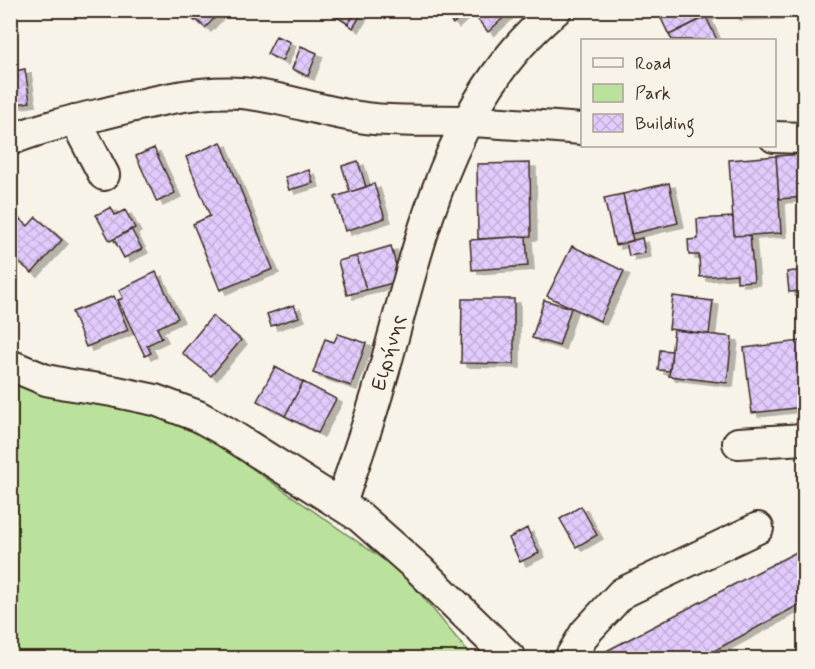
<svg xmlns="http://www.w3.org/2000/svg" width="815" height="669" font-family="Mynerve,sans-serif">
  <defs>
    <pattern id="building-cross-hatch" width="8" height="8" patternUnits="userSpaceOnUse" patternTransform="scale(1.5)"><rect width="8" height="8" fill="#e1cbfc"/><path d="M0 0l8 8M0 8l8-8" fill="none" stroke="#c2aed8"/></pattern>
    <filter id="shadow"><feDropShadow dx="6" dy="4" stdDeviation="0" flood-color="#0004"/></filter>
  </defs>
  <rect width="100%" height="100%" fill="#f7f3e8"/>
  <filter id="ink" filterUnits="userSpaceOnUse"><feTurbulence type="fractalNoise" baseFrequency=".0167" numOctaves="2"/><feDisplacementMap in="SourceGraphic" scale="12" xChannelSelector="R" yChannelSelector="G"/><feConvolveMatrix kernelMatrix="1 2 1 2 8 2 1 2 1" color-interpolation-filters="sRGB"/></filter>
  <g filter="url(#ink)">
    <path fill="#bae29d" stroke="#7a865e" stroke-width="1.5" d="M10,379L141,407L190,427L227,451L404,574L473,658H11Z"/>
    <path fill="url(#building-cross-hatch)" stroke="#3b2a1e" stroke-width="1.5" filter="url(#shadow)" d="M188,10H222L205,28L197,20L195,21L186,13Z
      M333,10H357V11L348,24L331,13Z
      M364,10L353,28L348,24L357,10Z
      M442,10H468L453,24Z
      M470,10H512L488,32Z
      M657,10H716L717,11L669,35Z
      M734,10H777V15L734,16Z
      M706,17L717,40H672L669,35Z
      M276,36L290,42L282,61L267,54Z
      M301,46L317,53L308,76L292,69Z
      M800,67H804V106H800Z
      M25,69L30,102L10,105V72Z
      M221,142L273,269L220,290L193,224L210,216L186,157Z
      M154,148L175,193L157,202L136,156Z
      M804,154V197L779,199L776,156Z
      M776,156L781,233L734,236L729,160Z
      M358,161L366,187L350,192L342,166Z
      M530,163L531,236L478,239L477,164Z
      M309,170L313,183L289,190L285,177Z
      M669,183L678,223L631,234L623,194Z
      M374,184L385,218L345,231L335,197Z
      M623,194L633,241L615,245L604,198Z
      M111,207L115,215L125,210L135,228L110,241L96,215Z
      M36,217L62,240L32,273L10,255L12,245L10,230L20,219L28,226Z
      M733,217L734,236L750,235L754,281L737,282V274L700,277L699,255H689L688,240L698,239L697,219Z
      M131,229L142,249L124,258L114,239Z
      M526,236L528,266L472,270L470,240Z
      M642,238L645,253L629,256L626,242Z
      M391,246L400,281L366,290L357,256Z
      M572,246L624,271L600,321L547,296Z
      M357,256L366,290L347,295L338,261Z
      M804,270V291L789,292L787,272Z
      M156,272L178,318L157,328L162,338L147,345L151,353L145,356L118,300L123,298L119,290Z
      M804,291V311L801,312L798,292Z
      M114,296L128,330L86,347L72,312Z
      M673,296L713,301L709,334L669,329Z
      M462,299H514V364L461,363Z
      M544,300L571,308L559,346L532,338Z
      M294,305L299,317L271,326L267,314Z
      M212,316L241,340L211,376L182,353Z
      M674,330L732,337L727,383L669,376Z
      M338,334L366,343L351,386L313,373L325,339L334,342Z
      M801,341L804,363L799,364L804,407L752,413L744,348Z
      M660,350L672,351L670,371L658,370Z
      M275,367L303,382L285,416L257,401Z
      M303,382L336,399L318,433L285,416Z
      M581,506L597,535L576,547L560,519Z
      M527,528L539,553L520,562L509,538Z
      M804,548V602L701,658H593Z"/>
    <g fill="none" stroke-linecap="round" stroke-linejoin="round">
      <g stroke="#3b2a1e" stroke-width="34">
        <g id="minor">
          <path d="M75,120L104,175"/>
          <path d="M774,137L804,138"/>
          <path d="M10,140C40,128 71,121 102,114C145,103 196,90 241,93C286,97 329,115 374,119C406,122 438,120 469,121C507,123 545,126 582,129"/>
          <path d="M10,365L46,380L66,384L112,391L155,400L198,416L223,430L360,517L420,570L510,658"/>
          <path d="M738,443L804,439"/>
          <path id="s1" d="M341,504C353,466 367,429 378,391C418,256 441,105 556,10"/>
          <path d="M570,658L585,633L622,593L758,528"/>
        </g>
      </g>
      <use href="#minor" stroke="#f7f3e8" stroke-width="30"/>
    </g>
  </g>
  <g text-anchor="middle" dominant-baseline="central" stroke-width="5" stroke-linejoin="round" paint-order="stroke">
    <g font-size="21" fill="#3b2a1e" stroke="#f7f3e8">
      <text stroke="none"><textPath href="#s1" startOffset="159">Ειρήνης</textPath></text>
    </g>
  </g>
  <rect width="815" height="669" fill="none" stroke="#f7f3e8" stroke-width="36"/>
  <rect x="18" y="18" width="779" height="633" fill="none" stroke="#3b2a1e" stroke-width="2" filter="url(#ink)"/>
  <rect x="581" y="39" width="195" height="108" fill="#f7f3e8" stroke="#aca397" stroke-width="1.5"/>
  <rect x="593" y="58" width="30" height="9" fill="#f7f3e8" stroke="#aca397" stroke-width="1.5"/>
  <text x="635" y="69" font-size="18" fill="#3b2a1e">Road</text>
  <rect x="593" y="84" width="30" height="18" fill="#bae29d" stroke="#aca397" stroke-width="1.5"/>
  <text x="635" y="99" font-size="18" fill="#3b2a1e">Park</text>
  <rect x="593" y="114" width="30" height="18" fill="url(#building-cross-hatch)" stroke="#aca397" stroke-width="1.5"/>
  <text x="635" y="129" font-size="18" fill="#3b2a1e">Building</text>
</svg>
